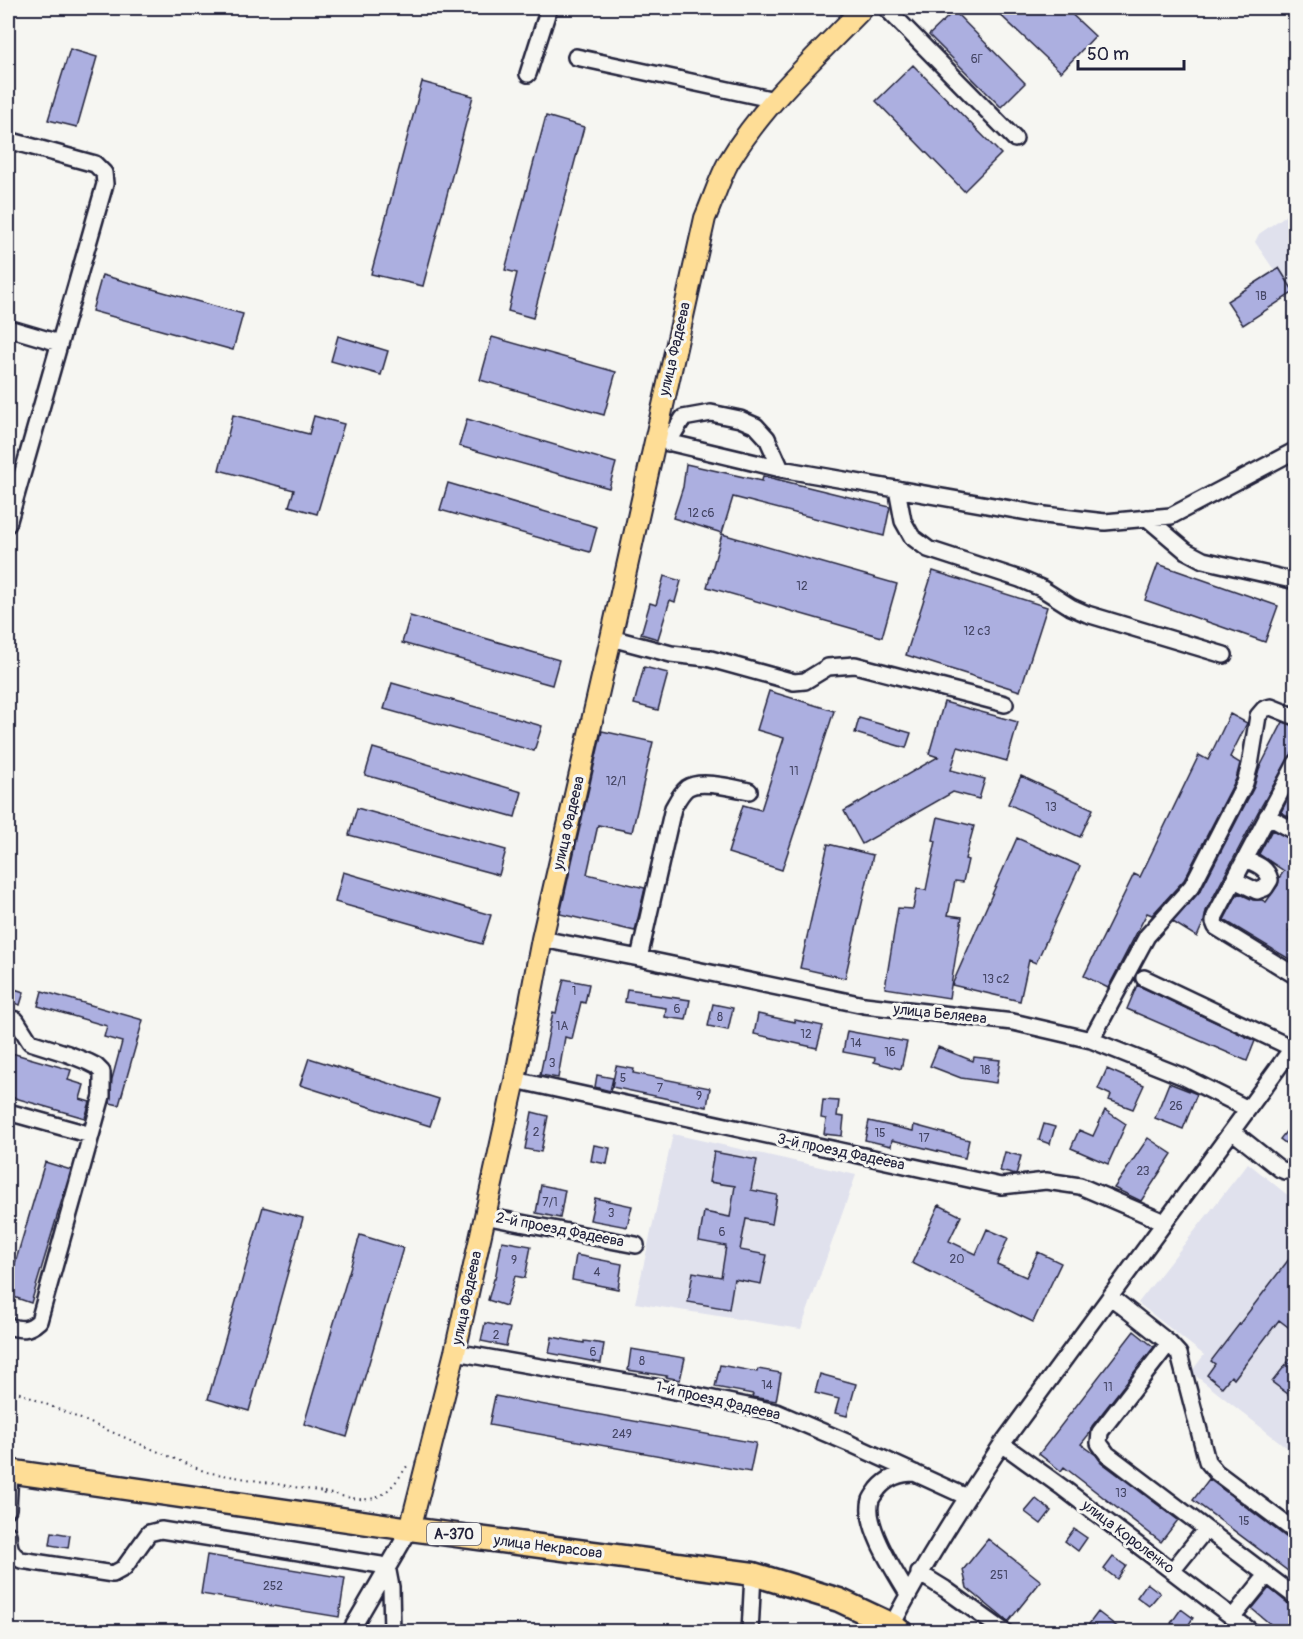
<svg xmlns="http://www.w3.org/2000/svg" width="1303" height="1639" font-family="Pangolin,sans-serif">
  <rect width="100%" height="100%" fill="#f6f6f2"/>
  <filter id="ink" filterUnits="userSpaceOnUse"><feTurbulence type="fractalNoise" baseFrequency=".0167" numOctaves="2"/><feDisplacementMap in="SourceGraphic" scale="12" xChannelSelector="R" yChannelSelector="G"/><feConvolveMatrix kernelMatrix="1 2 1 2 8 2 1 2 1" color-interpolation-filters="sRGB"/></filter>
  <g filter="url(#ink)">
    <path fill="#e0e1ed" d="M1295,209V294L1279,268L1274,270L1255,242L1259,234Z
      M673,1134L856,1175L801,1329L635,1303Z
      M1248,1163L1295,1201V1454L1191,1372L1204,1355L1138,1303Z"/>
    <path fill="#acafe0" stroke="#22223b" stroke-width="1.5" d="M993,8H1065L1095,36L1061,72Z
      M954,11L1025,83L1001,107L929,35Z
      M70,49L97,57L77,127L48,120Z
      M913,65L1001,154L964,191L876,101Z
      M422,82L473,96L423,286L371,274Z
      M546,116L584,127L533,318L508,311L517,273L505,270Z
      M1279,268L1294,292L1243,325L1227,301Z
      M102,275L243,314L233,350L92,311Z
      M338,336L388,351L381,375L331,361Z
      M492,337L616,372L604,415L480,380Z
      M233,415L309,434L314,416L344,424L317,514L289,506L294,490L219,470Z
      M467,419L616,463L609,488L459,446Z
      M686,464L762,481L763,476L890,507L884,536L733,497L722,533L673,518L683,487Z
      M448,483L597,527L590,552L440,510Z
      M722,534L897,584L882,637L707,587Z
      M1158,564L1278,606L1265,642L1145,600Z
      M933,571L1047,607L1020,691L906,655Z
      M664,576L681,581L675,602L670,600L658,639L641,634L650,603L656,605Z
      M410,616L559,660L552,685L402,643Z
      M644,667L668,673L658,710L634,704Z
      M392,683L542,726L534,751L384,709Z
      M769,691L834,711L782,870L728,853L743,805L761,810L784,738L757,730Z
      M944,702L1018,722L1007,761L958,747L951,770L985,779L979,799L953,792L862,844L844,811L938,757L929,754Z
      M1230,714L1247,723L1230,757L1240,763L1236,779L1184,880L1152,915L1147,913L1108,988L1084,976L1134,874L1140,877L1199,755L1208,760Z
      M859,718L911,733L906,748L855,733Z
      M1283,722L1296,726V746L1258,812L1206,911L1204,921L1197,937L1173,922L1201,890L1254,787L1259,769Z
      M602,731L653,742L632,832L598,825L587,874L645,888L635,931L560,914Z
      M373,748L522,792L515,817L365,775Z
      M1021,776L1093,809L1080,837L1008,804Z
      M1294,787L1296,788V821L1281,812Z
      M357,808L506,850L499,875L349,835Z
      M938,817L974,826L965,859L968,860L963,882L955,881L948,915L962,917L949,998L885,988L898,908L913,909L917,889L926,890L936,841L933,840Z
      M1272,830L1296,842V921L1289,931L1296,935V963L1224,920L1238,893L1253,900H1262L1266,902L1278,885L1279,878L1284,871L1259,854Z
      M1017,838L1080,866L1036,963L1029,960L1020,1001L952,985Z
      M828,844L873,855L845,978L800,968Z
      M343,872L491,915L482,944L335,902Z
      M564,979L589,984L585,1003L581,1002L572,1039L565,1037L558,1078L540,1075L553,1012L556,1013Z
      M1137,985L1255,1041L1247,1061L1127,1009Z
      M8,987L24,992L20,1005L8,1001Z
      M627,989L649,992V994L690,1000L686,1020L665,1017L666,1008L625,1002Z
      M42,991L143,1020L119,1105L110,1103L112,1079L122,1042L104,1037L107,1026L38,1006Z
      M713,1004L733,1008L728,1030L708,1026Z
      M758,1014L795,1022V1020L823,1026L817,1048L754,1034Z
      M847,1031L907,1042L901,1069L874,1062L875,1058L843,1052Z
      M938,1047L973,1061L974,1057L1000,1060L996,1083L961,1078L930,1066Z
      M8,1052L71,1070L68,1080L84,1085L80,1099L90,1102L85,1118L8,1096Z
      M309,1058L439,1099L430,1126L300,1085Z
      M616,1066L634,1069L633,1073L710,1088L707,1107L612,1087Z
      M1107,1069L1144,1085L1133,1109L1109,1100L1111,1095L1098,1089Z
      M597,1075L613,1078L610,1091L595,1087Z
      M1169,1083L1197,1094L1183,1129L1155,1118Z
      M823,1100L839,1101L837,1116L844,1117L842,1136L824,1134L826,1119L821,1118Z
      M1105,1110L1126,1124L1108,1164L1071,1148L1079,1130L1093,1136Z
      M532,1112L548,1116L541,1152L525,1149Z
      M1296,1119V1151L1280,1139Z
      M869,1121L913,1131L914,1125L969,1140L965,1158L892,1140L891,1146L865,1140Z
      M1044,1124L1055,1127L1050,1144L1039,1140Z
      M1148,1138L1172,1154L1141,1201L1114,1188Z
      M594,1145L610,1148L607,1164L591,1161Z
      M714,1152L757,1160L751,1190L777,1195L772,1224L746,1219L740,1250L767,1255L761,1284L734,1279L729,1309L688,1302L693,1272L721,1277L726,1246L699,1241L704,1212L730,1217L735,1186L709,1182Z
      M1005,1152L1021,1156L1016,1175L1000,1171Z
      M45,1162L71,1170L31,1303L8,1295V1287Z
      M541,1185L565,1190L560,1218L536,1213Z
      M595,1198L632,1206L627,1227L590,1220Z
      M939,1205L961,1216L949,1241L976,1254L987,1229L1008,1238L997,1264L1026,1277L1038,1252L1061,1263L1033,1322L912,1263Z
      M263,1207L303,1218L249,1411L208,1399Z
      M360,1235L403,1248L347,1437L304,1424Z
      M502,1241L531,1246L525,1278L515,1276L506,1306L488,1300L494,1279H495Z
      M1296,1250V1333L1279,1320L1234,1379L1231,1376L1222,1387L1207,1375L1215,1364L1211,1361Z
      M576,1255L622,1264L618,1289L572,1280Z
      M485,1323L510,1328L506,1346L481,1341Z
      M1134,1331L1154,1347L1092,1426L1090,1433L1081,1444L1096,1455L1101,1462L1178,1520L1161,1542L1064,1467L1061,1471L1039,1454Z
      M552,1337L584,1343V1341L604,1344L601,1363L549,1353Z
      M631,1349L685,1358L680,1380L666,1377L667,1376L628,1370Z
      M1296,1352V1400L1272,1382Z
      M720,1365L757,1372L758,1369L781,1373L776,1401L752,1397L753,1394L715,1387Z
      M820,1374L856,1384L847,1416L835,1413L839,1399L815,1393Z
      M495,1396L756,1443L750,1472L489,1425Z
      M1209,1479L1290,1540L1296,1542V1577L1193,1500Z
      M1036,1499L1051,1511L1041,1524L1025,1512Z
      M1074,1529L1087,1538L1078,1551L1065,1541Z
      M52,1532L70,1535L68,1548L50,1545Z
      M988,1539L1041,1581L1008,1622L967,1588L963,1570Z
      M207,1555L345,1578L339,1617L201,1594Z
      M1113,1557L1126,1566L1117,1579L1104,1569Z
      M1147,1583L1160,1593L1149,1606L1137,1597Z
      M1269,1588L1290,1605L1296,1607V1632H1280L1252,1609Z
      M1181,1609L1193,1618L1184,1632L1171,1623Z
      M1098,1612L1124,1632H1083Z"/>
    <g fill="none" stroke-linecap="round" stroke-linejoin="round">
      <g stroke="#22223b" stroke-width="20">
        <path id="minor" d="M886,8L1015,139
          M576,57L775,100
          M528,74L549,8
          M8,140L95,164L104,173L105,184L8,524
          M8,328L59,343
          M655,439L781,469L1045,515L1105,522L1171,516L1296,450
          M668,443L683,418L711,413L740,419L756,426L767,438L781,469
          M897,489L903,521L912,537L928,549L1020,579L1041,588L1071,607L1087,614L1224,655
          M1147,518L1186,551L1203,560L1296,581
          M611,638L671,654L707,658L794,682L805,681L828,667L855,665L1005,704
          M1296,763L1215,916L1214,922L1216,927L1296,976
          M1267,816L1296,832
          M1234,880L1257,891L1265,888L1270,880C1267,867 1256,864 1245,859
          M542,939L639,958L864,1005L1013,1022L1091,1040L1184,1077L1248,1109L1296,1043
          M639,958L673,808C677,801 680,794 687,788C700,779 734,788 749,791
          M1144,978L1292,1048
          M8,1018L16,1020L30,1042L68,1054L88,1062L96,1066L102,1072V1096L39,1321C28,1331 21,1330 8,1326
          M1091,1040L1147,936L1192,886L1245,783L1250,765L1258,716L1264,709L1271,707L1296,717
          M515,1080L1001,1186L1046,1181L1080,1186L1164,1222
          M8,1112L91,1135
          M1232,1131L1280,1169L1285,1171L1296,1169
          M484,1216L636,1245
          M1111,1297L1169,1343L1179,1354L1207,1461L1216,1472L1296,1532
          M1169,1343L1100,1432L1099,1443L1107,1454L1296,1597
          M455,1352L655,1387L776,1412L851,1444L967,1497
          M1002,1444L1063,1488L1252,1632
          M8,1509L10,1471
          M8,1534C9,1546 10,1554 21,1560L113,1574L124,1568L149,1533L161,1530L387,1566L391,1587L392,1632
          M1172,1571L1206,1529
          M919,1573L945,1589L1005,1632
          M908,1594C896,1574 863,1524 871,1500C872,1497 876,1492 878,1489C888,1477 900,1473 915,1473
          M1233,1617L1267,1575
          M892,1625C925,1562 963,1503 1002,1444L1248,1109
          M350,1632L410,1529
          M750,1632L753,1574"/>
      </g>
      <g stroke="#22223b" stroke-width="24">
        <path id="major" d="M410,1529L455,1352L515,1080L542,939L611,638L705,218C713,200 719,180 728,163C763,104 816,57 863,8"/>
      </g>
      <g stroke="#22223b" stroke-width="27">
        <path id="highway" d="M8,1471L410,1529L753,1574L839,1600L892,1625L901,1632"/>
      </g>
      <path stroke="#22223b" stroke-width="2" stroke-dasharray="1.5 4.5" stroke-linecap="butt" d="M8,1388L206,1472L324,1492L323,1499
        M324,1492C371,1503 381,1507 409,1463"/>
      <use href="#minor" stroke="#f6f6f2" stroke-width="15"/>
      <use href="#major" stroke="#fedd96" stroke-width="20"/>
      <use href="#highway" stroke="#fedd96" stroke-width="22"/>
    </g>
  </g>
  <g text-anchor="middle" dominant-baseline="central" stroke-width="6" stroke-linejoin="round" paint-order="stroke">
    <g font-size="12" fill="#444564">
      <text x="977" y="59">6Г</text>
      <text x="1261" y="296">1В</text>
      <text x="701" y="513">12 с6</text>
      <text x="802" y="586">12</text>
      <text x="977" y="631">12 с3</text>
      <text x="794" y="771">11</text>
      <text x="616" y="781">12/1</text>
      <text x="1051" y="807">13</text>
      <text x="996" y="979">13 с2</text>
      <text x="574" y="991">1</text>
      <text x="677" y="1009">6</text>
      <text x="720" y="1017">8</text>
      <text x="562" y="1026">1А</text>
      <text x="806" y="1034">12</text>
      <text x="856" y="1043">14</text>
      <text x="890" y="1052">16</text>
      <text x="552" y="1063">3</text>
      <text x="985" y="1070">18</text>
      <text x="623" y="1078">5</text>
      <text x="660" y="1088">7</text>
      <text x="699" y="1096">9</text>
      <text x="1176" y="1106">26</text>
      <text x="536" y="1132">2</text>
      <text x="880" y="1133">15</text>
      <text x="924" y="1138">17</text>
      <text x="1143" y="1171">23</text>
      <text x="550" y="1202">7/1</text>
      <text x="611" y="1213">3</text>
      <text x="722" y="1232">6</text>
      <text x="957" y="1259">20</text>
      <text x="514" y="1260">9</text>
      <text x="597" y="1272">4</text>
      <text x="496" y="1335">2</text>
      <text x="593" y="1352">6</text>
      <text x="642" y="1361">8</text>
      <text x="767" y="1385">14</text>
      <text x="1108" y="1387">11</text>
      <text x="622" y="1434">249</text>
      <text x="1121" y="1493">13</text>
      <text x="1244" y="1521">15</text>
      <text x="999" y="1575">251</text>
      <text x="273" y="1586">252</text>
    </g>
    <rect fill="#f6f6f2" stroke="#626272" stroke-width="1.5" x="427" y="1523" width="54" height="22" rx="4.5"/>
    <g font-size="14" font-weight="bold" fill="#22223b">
      <text x="454" y="1534">А-370</text>
    </g>
    <g font-size="15" fill="#22223b" stroke="#f6f6f2">
      <text transform="translate(675 349) rotate(-77)">улица Фадеева</text>
      <text transform="translate(569 823) rotate(-77)">улица Фадеева</text>
      <text transform="translate(940 1014) rotate(6)">улица Беляева</text>
      <text transform="translate(841 1152) rotate(12)">3-й проезд Фадеева</text>
      <text transform="translate(560 1230) rotate(11)">2-й проезд Фадеева</text>
      <text transform="translate(467 1298) rotate(-78)">улица Фадеева</text>
      <text transform="translate(718 1401) rotate(13)">1-й проезд Фадеева</text>
      <text transform="translate(1128 1537) rotate(37)">улица Короленко</text>
      <text transform="translate(548 1547) rotate(7)">улица Некрасова</text>
    </g>
  </g>
  <rect width="1303" height="1639" fill="none" stroke="#f6f6f2" stroke-width="30"/>
  <rect x="15" y="15" width="1273" height="1609" fill="none" stroke="#22223b" stroke-width="2" filter="url(#ink)"/>
  <path d="M1078 60v9h106v-9" fill="none" stroke="#22223b" stroke-width="3"/>
  <text x="1087" y="60" font-size="18" fill="#22223b" stroke="#f6f6f2" stroke-width="4.5" paint-order="stroke">50 m</text>
</svg>
